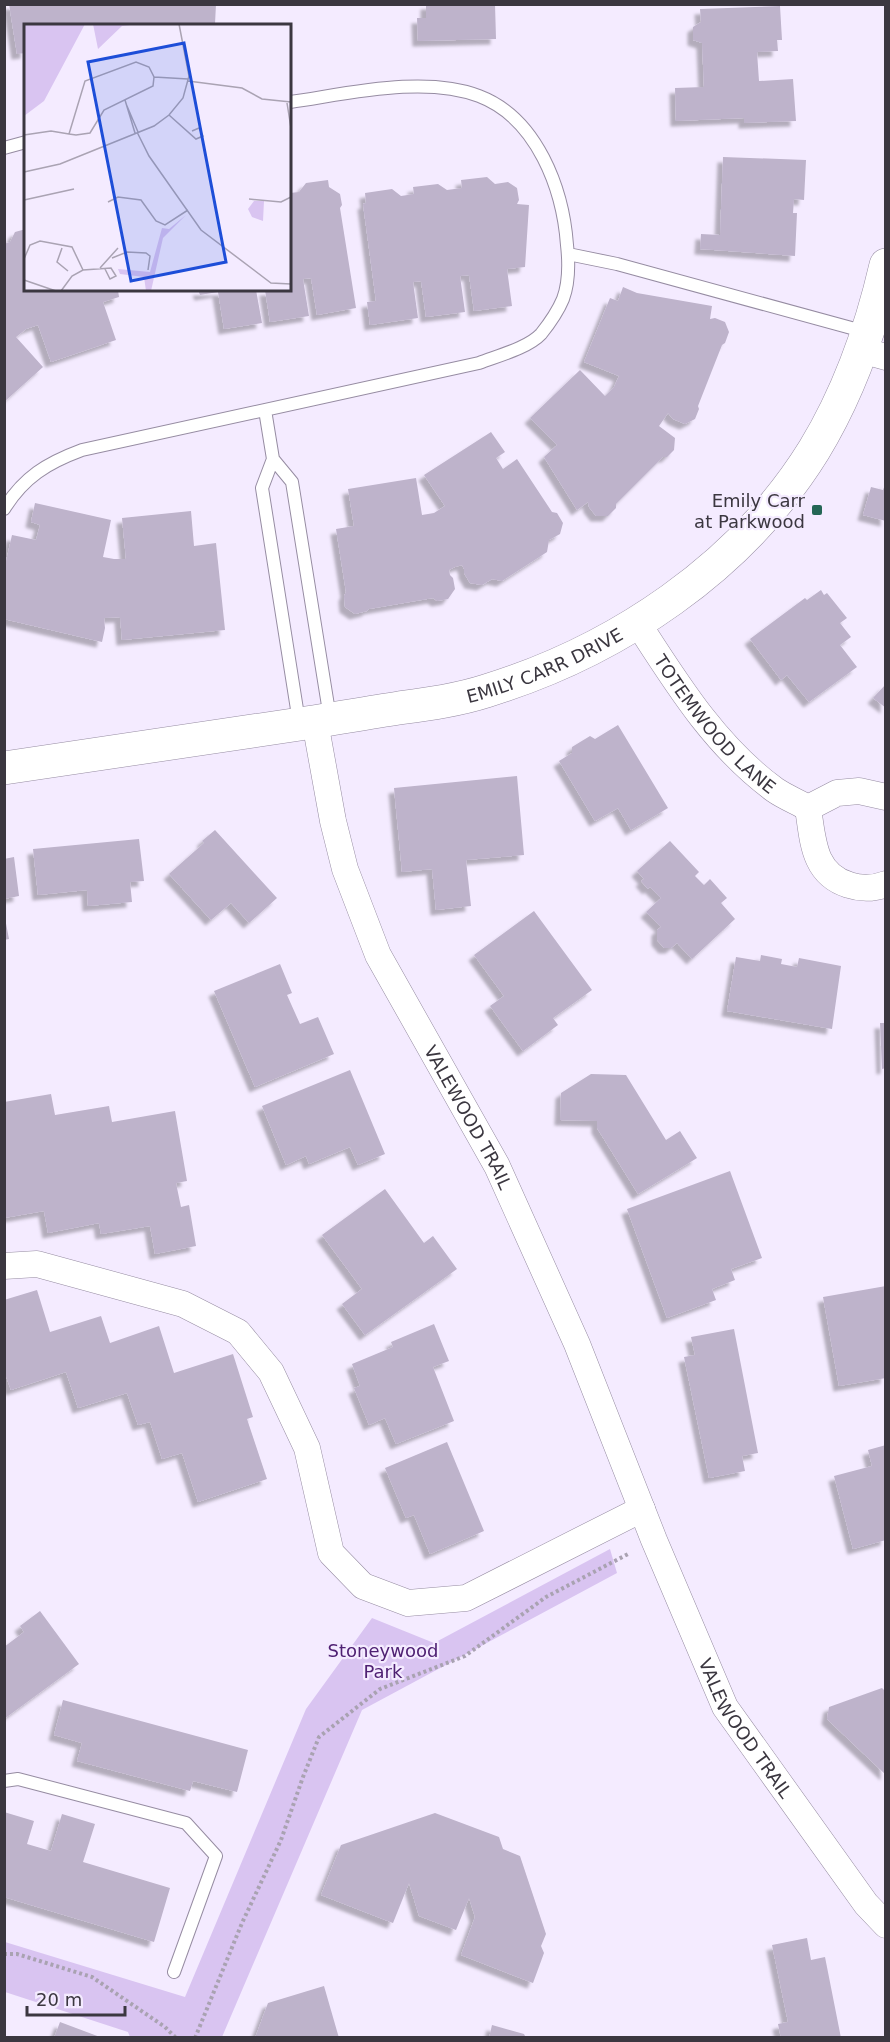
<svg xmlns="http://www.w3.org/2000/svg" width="890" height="2042" font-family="'DejaVu Sans',sans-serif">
  <defs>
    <filter id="shadow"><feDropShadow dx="-5.5" dy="5.5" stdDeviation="1.5" flood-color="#0004"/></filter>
  </defs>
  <rect width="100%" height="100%" fill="#f4ebff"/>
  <path fill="#d9c4f1" d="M610,1549L617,1573L362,1710L222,2037H130L128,2032L5,1992V1942L185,1997L306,1709L372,1618L434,1643Z"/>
  <path fill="#beb3cb" filter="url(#shadow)" d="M9,4H216L215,24L207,26H26V53L17,54Z
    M426,4H495L496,39L418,41L417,18H426Z
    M780,6L782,40H777L778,51L757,52L759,81L793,79L796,121L744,123V118L676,121L675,88L704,87L702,43L693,40V27L701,22L700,9Z
    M723,157L806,160L804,200L794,199L793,213H797L795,256L700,249L701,234L720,235Z
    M487,177L495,184L508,182L517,188L519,200L517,204L529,205L525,267L507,269L512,306L474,311L469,275L460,276L465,312L426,317L421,281L413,282L418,318L370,325L367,302L376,301L363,204L366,203L365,193L392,189L401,196L414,194L413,187L438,184L447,190L462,188L461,180Z
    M328,180L329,187L340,194L342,205L340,208L356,308L317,315L311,278L303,279L309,316L270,322L265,290H290V193L299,192L306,183Z
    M26,229V290H118L119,297L103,302L116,340L51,362L38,325L26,329L16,337L43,367L4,402V244L10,242L15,232Z
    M623,287L637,293L712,306L710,319L715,318L725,322L729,332L725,343L722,345L698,406L699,409L695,419L685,424L673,419L668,413L659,426L675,438L674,450L667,457H663L616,504V508L608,516H596L589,507L588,502L577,510L544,457L557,445L530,418L580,370L605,396L614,387L619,376L584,362L610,298L618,301Z
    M198,290H256L262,323L224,329L218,292L200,295Z
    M491,432L505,452L496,458L503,469L517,459L552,512L557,513L563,523L560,534L549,540L547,552L502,581L492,579L482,585L470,583L464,573V569L462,565L455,567L449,570L450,575L453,578L455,589L448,599L437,601L433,598L369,609L367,611L355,614L345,607L344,596L346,592L336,529L354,526L348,489L416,478L422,515L434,513L445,506L424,475Z
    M886,482V521L863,515L871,487L883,490Z
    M35,503L111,520L103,557L114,559H126L122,518L191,511L194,546L216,543L225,630L122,640L120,617L104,618L105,628L102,642L4,619V570L12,535L36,540L40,525L31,522Z
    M821,590L824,595L827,593L847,618L840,623L851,637L840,645L857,667L809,702L787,675L781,680L750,639L805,598L807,600Z
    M886,684V708L873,698Z
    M618,725L668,808L631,830L618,808L595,821L559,761L572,753V747L590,736L595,739Z
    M517,776L524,855L466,860L471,906L436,910L432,869L402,872L394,788Z
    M215,830L277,898L249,923L231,903L211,920L169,874L204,843L202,841Z
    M139,839L144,881L130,882L132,902L88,906L87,890L38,895L33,849Z
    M670,841L699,872L695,876L704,885L710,879L727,898L721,903L735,919L692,959L677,943L671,948H664L657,940V930L661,927L646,912L661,898L650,887L648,889L641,881L644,879L637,871Z
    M14,857L19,896L4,899V859Z
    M534,911L592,990L553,1018L558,1025L523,1051L490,1006L504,996L474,955Z
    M4,913L9,939L4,940Z
    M761,955L782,959L781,964L797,967L799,958L841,966L832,1029L727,1011L736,957L760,961Z
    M280,964L292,993L287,995L300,1024L318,1017L334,1054L255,1087L214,991Z
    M880,1023H886V1068L882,1069Z
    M350,1070L385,1154L358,1165L350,1147L309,1164L306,1156L286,1165L262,1106Z
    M591,1074L626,1075L666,1140L680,1131L697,1158L638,1194L597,1128V1121L560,1120L561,1093Z
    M51,1094L55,1115L109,1106L112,1122L175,1111L187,1181L176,1183L181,1207L189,1205L196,1246L155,1254L150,1226L101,1234L99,1223L48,1233L44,1211L4,1218V1102Z
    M730,1171L762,1258L731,1269L735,1280L712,1289L716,1300L667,1318L627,1209Z
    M385,1189L424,1243L433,1236L457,1269L365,1335L342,1304L362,1289L322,1235Z
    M886,1286V1378L839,1386L823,1297Z
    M37,1290L50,1332L101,1316L110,1343L159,1326L174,1373L233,1354L253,1417L247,1419L267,1479L198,1502L182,1453L162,1459L150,1422L138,1425L127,1393L78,1408L66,1372L11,1390L4,1371V1300Z
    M434,1324L449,1361L433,1367L454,1421L396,1444L385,1418L369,1425L354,1388L360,1386L352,1364L393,1347L391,1342Z
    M734,1329L758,1453L742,1456L745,1471L709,1478L684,1357L695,1355L691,1337Z
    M447,1442L484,1531L430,1554L414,1515L406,1518L385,1468Z
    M886,1445V1540L853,1549L834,1476L872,1466L868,1450Z
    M40,1611L79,1664L4,1719V1647L24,1632L20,1626Z
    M882,1688L886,1692V1775L827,1719L829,1707Z
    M63,1700L248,1750L237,1792L193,1781L190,1791L77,1761L82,1743L54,1735Z
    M4,1812L34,1821L27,1844L51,1851L62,1814L95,1824L83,1862L170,1888L154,1942L4,1897Z
    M435,1813L499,1837L503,1849L520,1856L546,1934L541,1946L544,1953L533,1983L461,1955L475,1917L469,1898L456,1930L419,1916L409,1883L393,1923L321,1895L341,1845Z
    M807,1938L811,1960L825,1957L841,2038H781L778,2024L788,2022L772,1945Z
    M324,1986L339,2038H255L268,2003Z
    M60,2022L100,2037V2038H54Z
    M492,2025L524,2034L526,2038H489Z"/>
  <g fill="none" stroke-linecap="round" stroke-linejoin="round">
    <g stroke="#968ca2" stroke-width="14">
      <path id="lane" d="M4,148L26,142
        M568,254L617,264L866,332
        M265,410L273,459L262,488L299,722
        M273,459L292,482L330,718
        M4,509C24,477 47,463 82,450L479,363C497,356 528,348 541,334C549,324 558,311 563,299C569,283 569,263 567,245C563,189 537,118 479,96C424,75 347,94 290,102
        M4,1781L18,1779L186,1823L216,1856L174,1972"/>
    </g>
    <g stroke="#968ca2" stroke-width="27">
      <g id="street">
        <path d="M861,350L886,357"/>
        <path id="s1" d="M637,622C677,684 715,746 775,790C785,797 798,802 808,808"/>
        <path id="s2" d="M315,722L333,821L345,869L378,955L497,1166L577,1344L654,1540L725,1707L866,1904L886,1925"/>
        <path d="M808,808C813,840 813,874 849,885C861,889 873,889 886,884"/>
        <path d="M808,808L837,793L859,791L886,797"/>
        <path d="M4,1266L37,1264L183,1304L238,1332L271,1372L307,1448L331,1553L363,1586L408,1603L466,1598L642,1509"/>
      </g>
    </g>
    <g stroke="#968ca2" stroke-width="34">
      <g id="secondary">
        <path id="s3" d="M4,768C103,753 202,738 300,724C333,719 366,713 399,708C428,704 458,700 486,691C616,651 741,568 814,450C848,394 871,330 886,265"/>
      </g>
    </g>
    <path stroke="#a9a2b1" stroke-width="4" stroke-dasharray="3 3" stroke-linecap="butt" d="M4,1954H17L92,1977L165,2027L176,2038
      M195,2038L242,1923L281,1840L303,1777L319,1737L380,1689L465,1656L546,1597L630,1553"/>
    <use href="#lane" stroke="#fff" stroke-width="12"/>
    <use href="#street" stroke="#fff" stroke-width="26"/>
    <use href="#secondary" stroke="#fff" stroke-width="33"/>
  </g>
  <rect fill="#246655" stroke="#f4ebff" stroke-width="2" x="811" y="504" width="12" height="12" rx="3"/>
  <g text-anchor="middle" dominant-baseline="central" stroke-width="4.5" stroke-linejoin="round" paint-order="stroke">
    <g font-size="18" fill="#3b3740" stroke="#f4ebff" text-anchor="end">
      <text x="805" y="500">Emily Carr<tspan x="805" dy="21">at Parkwood</tspan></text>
    </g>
    <g font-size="18" fill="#3b3740" stroke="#f4ebff">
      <text stroke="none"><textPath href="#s3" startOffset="552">EMILY CARR DRIVE</textPath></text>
      <text stroke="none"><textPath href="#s1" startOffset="129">TOTEMWOOD LANE</textPath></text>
      <text stroke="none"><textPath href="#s2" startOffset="428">VALEWOOD TRAIL</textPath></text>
      <text stroke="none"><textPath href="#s2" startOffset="1100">VALEWOOD TRAIL</textPath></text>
    </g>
    <g font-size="18" fill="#4f2173" stroke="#f4ebff">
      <text x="383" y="1650">Stoneywood<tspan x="383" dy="21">Park</tspan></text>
    </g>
  </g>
  <g transform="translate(24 24)">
    <rect width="267" height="267" fill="#f4ebff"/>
    <path d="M0,0H61L20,77L0,92ZM69,0H114L98,2L74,25ZM230,177H240L239,197L228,193L224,185ZM162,191L139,214L127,267H122L120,253L96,250L94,245L126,248L138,204L145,205Z" fill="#d9c4f1"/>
    <path fill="none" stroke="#aaa3b3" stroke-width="1.5" d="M130,53L164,55M164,57L218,64L238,75L267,78M101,76L111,109M263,79L267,104M103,82L114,108M145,91L172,115L179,112L175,104L168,107M113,108L125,132L177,206L247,259L267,260M0,111L27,107L45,110L52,111L66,109L80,86L129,62L130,53L125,43L112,38L61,57L45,110M0,148L36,140L130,102L145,91L159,74L165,52L155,0M225,175L257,178L267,173M0,176L50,165M84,178L94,173L117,176L132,197L141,201L164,186M38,224L33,238L44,247M88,234L103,228L122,229L126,232L124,246M0,235L6,221L16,217L48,223L59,246M76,244L94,224M0,256L32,267M37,267L48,252L59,246L87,244L92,252L86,255L81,245"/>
    <path fill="#1d4ed8" fill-opacity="0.15" stroke="#1d4ed8" stroke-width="3" d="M160,19L202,238L107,257L64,38Z"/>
    <rect width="267" height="267" fill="none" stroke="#3b3740" stroke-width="3"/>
  </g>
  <rect width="890" height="2042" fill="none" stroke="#3b3740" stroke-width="12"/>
  <path d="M27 2006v9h98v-9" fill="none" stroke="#3b3740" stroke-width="3"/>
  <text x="36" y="2006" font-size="18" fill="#3b3740" stroke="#f4ebff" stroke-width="4.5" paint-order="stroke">20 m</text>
</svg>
